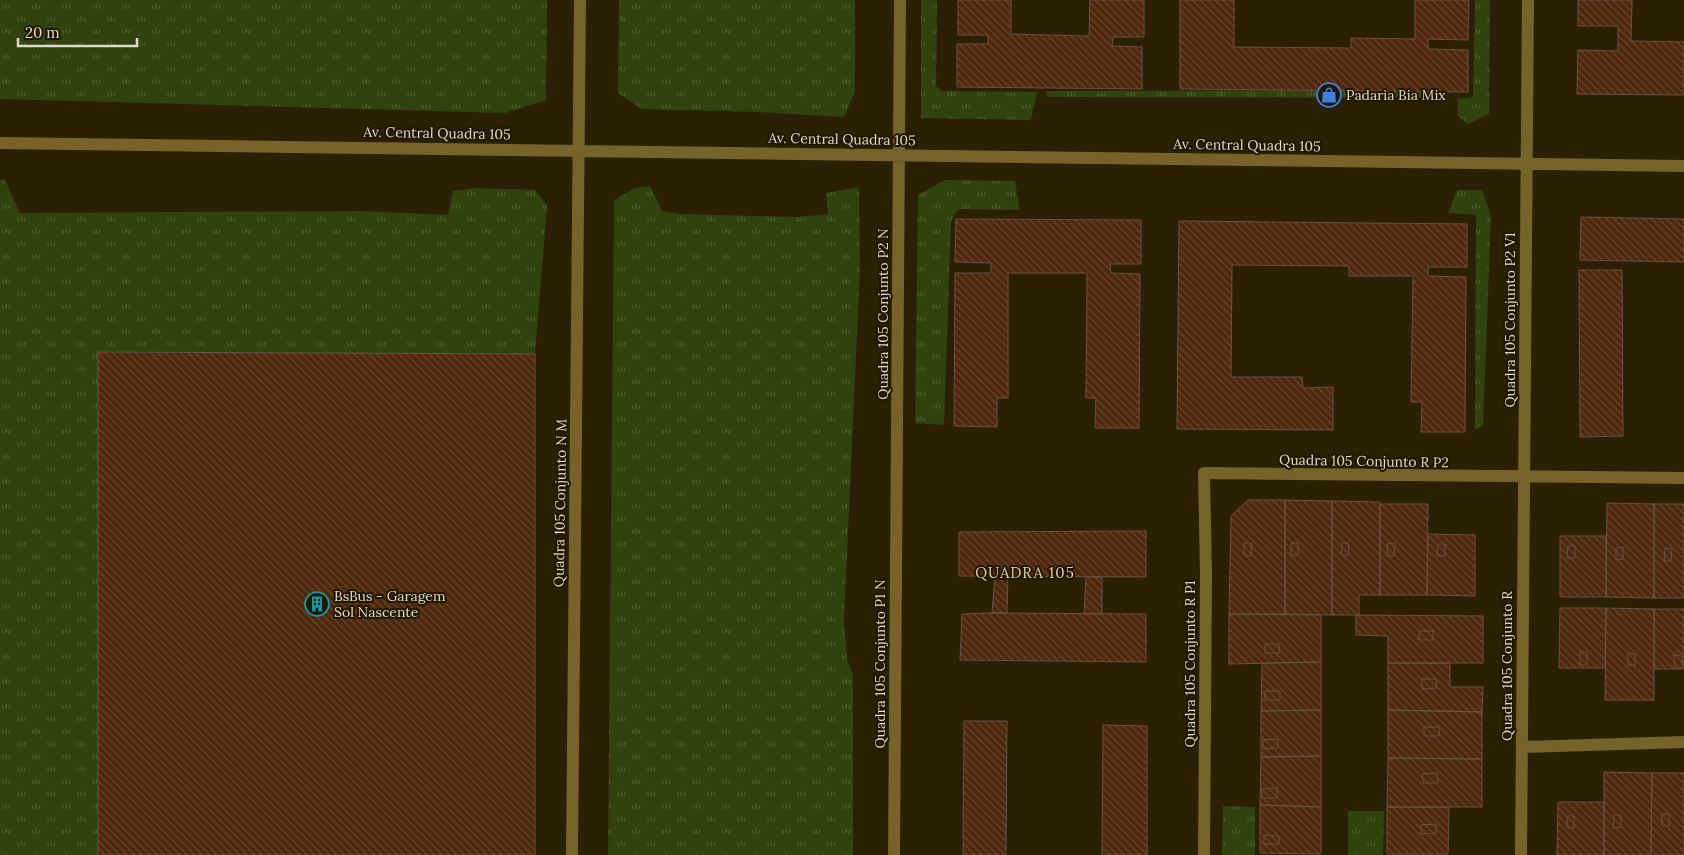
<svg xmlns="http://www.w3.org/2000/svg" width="1684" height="855" font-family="Lora,serif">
  <defs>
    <pattern id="grass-tufts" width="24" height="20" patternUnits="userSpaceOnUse" patternTransform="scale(1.25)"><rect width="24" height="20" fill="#30420e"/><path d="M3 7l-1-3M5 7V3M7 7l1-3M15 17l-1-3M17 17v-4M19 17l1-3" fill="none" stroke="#4e5d30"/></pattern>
    <pattern id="building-back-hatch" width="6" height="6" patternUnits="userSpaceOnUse" patternTransform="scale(1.25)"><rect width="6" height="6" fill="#4e270c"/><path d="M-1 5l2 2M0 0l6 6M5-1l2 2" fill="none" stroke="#67462e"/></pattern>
  </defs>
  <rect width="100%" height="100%" fill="#2b1f04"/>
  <path fill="url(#grass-tufts)" d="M0,0H547L546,100L505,113L0,99Z
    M619,0H855V92L844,117L758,112L642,109L618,93Z
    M921,0H937L936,86L942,91L1037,92L1031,120L921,118Z
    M1475,0H1490L1489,114L1468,124L1458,116L1457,99L1473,97Z
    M1446,90L1443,98L1047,97L1046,91Z
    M0,180H5L20,213L361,211L448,215L453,191L476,188L535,190L547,206L535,354L98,352V855H0Z
    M945,180L1015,181L1020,210L958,209L951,222L944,425L915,423L918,195Z
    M650,186L662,211L679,214L797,217L828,214L826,193L859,187L860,269L844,620L847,659L853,675V855H608L614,200L635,188Z
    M1457,190H1482L1491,216L1483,426L1475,429L1476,215L1448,213Z
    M1223,806L1255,807V855H1222Z
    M1348,811H1384L1383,855H1348Z"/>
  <path fill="url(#building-back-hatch)" stroke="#6c5140" d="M958,0H1011V34L1089,36L1090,0H1144V37H1113L1112,46L1142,47V89L957,87V44H988V35H958Z
    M1180,0H1234V47L1351,48V38L1415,39V0H1469L1468,40L1428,39V49L1468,50V92L1180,89Z
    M1578,0H1632L1631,41L1684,42V95L1577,94L1578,50L1618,51V26H1578Z
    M1581,217L1684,219V262L1580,260Z
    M956,219L1141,220V264H1110L1111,273L1140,274L1139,428H1095L1096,398H1086L1087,273H1008V398H997V427L954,426L955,273H991V263L955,262Z
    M1179,221L1467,224V267H1428V276L1466,277L1465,432H1421L1422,402H1411L1413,276H1349V266L1232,265L1231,377H1302L1303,388L1333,387V430L1177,429Z
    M1579,270H1622L1623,436L1580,437Z
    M98,352L535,354V855H98Z
    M1248,500H1285V614H1229L1231,516Z
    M1285,500L1332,501V615L1285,614Z
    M1332,501L1380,502V595H1359V615H1332Z
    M1607,503L1654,504V598L1606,597Z
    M1380,504H1428L1427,595H1380Z
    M1654,504H1684V598H1654Z
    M1146,531V577L959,576V532Z
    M1428,534L1475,535V596L1427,595Z
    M1560,536H1606V597H1560Z
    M1244,543H1252L1251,556L1244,555Z
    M1291,543H1298V555H1291Z
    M1342,543H1348L1349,555H1341Z
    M1395,543L1394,556H1388L1387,544Z
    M1438,544H1445V556H1437Z
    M1568,546H1575V558H1567Z
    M1623,547V559L1616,560V548Z
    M1672,548L1671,561H1664L1665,549Z
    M995,576H1008L1007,613H992Z
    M1086,577H1102V614H1084Z
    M1560,608H1606L1605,668H1559Z
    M1606,608L1654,609V700H1605Z
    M1654,609H1684V669H1654Z
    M992,613L1146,614V662L960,660L962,614Z
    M1229,614L1321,615V662L1229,664Z
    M1356,615L1483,616V663H1388V636L1356,635Z
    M1419,631H1433V640H1419Z
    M1265,644H1279L1280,653H1265Z
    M1580,652H1587V665H1580Z
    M1628,653L1635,654V666L1628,665Z
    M1674,655L1682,656V668H1675Z
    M1321,662V710L1261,711L1262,663Z
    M1388,663H1450V687H1483L1482,712L1388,710Z
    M1422,679H1436L1437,688L1422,689Z
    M1265,691H1280V700H1265Z
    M1321,710V756L1261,757V711Z
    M1388,710L1482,712V759L1388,758Z
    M964,721H1007L1006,855H963Z
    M1103,725L1147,726V855H1102Z
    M1424,727H1439V736H1424Z
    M1278,739V748L1263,749V740Z
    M1321,756V807L1260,805L1261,757Z
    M1388,758L1482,759V807H1387Z
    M1604,772L1652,773L1651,855H1604Z
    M1437,773L1438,783H1423L1422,774Z
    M1652,773H1684V855H1651Z
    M1277,788V798H1262V789Z
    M1558,802H1604V855H1557Z
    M1260,805L1321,807V854L1260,853Z
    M1387,807H1449L1448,854H1387Z
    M1662,814H1669V826H1662Z
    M1614,815H1621V827L1613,828Z
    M1567,816H1574V828H1567Z
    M1436,824V833L1421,834V825Z
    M1264,835L1279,836V844H1264Z"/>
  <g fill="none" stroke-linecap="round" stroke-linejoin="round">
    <path stroke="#75632a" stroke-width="12" d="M0,143L1684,166
      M1522,747L1684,742
      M572,855L580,0
      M894,855L900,0
      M1204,855L1206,574L1204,473L1684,478
      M1521,855L1528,0"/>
  </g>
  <defs>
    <g id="shop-ring" transform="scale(1.25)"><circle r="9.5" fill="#221600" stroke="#3f7fe0" stroke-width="1.5"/><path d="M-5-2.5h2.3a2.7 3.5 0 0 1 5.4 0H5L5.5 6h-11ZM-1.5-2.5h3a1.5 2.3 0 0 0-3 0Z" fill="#3f7fe0"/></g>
    <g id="building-ring" transform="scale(1.25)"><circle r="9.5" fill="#221600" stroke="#0f9aa8" stroke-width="1.5"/><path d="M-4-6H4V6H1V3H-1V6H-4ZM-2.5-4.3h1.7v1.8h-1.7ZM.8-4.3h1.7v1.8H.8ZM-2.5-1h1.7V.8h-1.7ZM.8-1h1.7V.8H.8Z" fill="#0f9aa8"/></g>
  </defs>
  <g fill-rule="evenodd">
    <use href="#shop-ring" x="1329" y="95"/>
    <use href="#building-ring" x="317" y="604"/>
  </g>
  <g text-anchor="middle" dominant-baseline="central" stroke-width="4" stroke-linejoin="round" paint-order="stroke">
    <g font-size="14" fill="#e0d9c9" stroke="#221600" text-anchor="start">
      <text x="1346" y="95">Padaria Bia Mix</text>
      <text x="334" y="596">BsBus - Garagem<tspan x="334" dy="16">Sol Nascente</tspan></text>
    </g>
    <g font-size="14" fill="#e0d9c9" stroke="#221600">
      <text transform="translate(437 133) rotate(1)">Av. Central Quadra 105</text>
      <text transform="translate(842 139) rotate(1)">Av. Central Quadra 105</text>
      <text transform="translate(1247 145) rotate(1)">Av. Central Quadra 105</text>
      <text transform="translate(883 314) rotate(-90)">Quadra 105 Conjunto P2 N</text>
      <text transform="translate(1510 320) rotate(-90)">Quadra 105 Conjunto P2 V1</text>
      <text transform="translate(1364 461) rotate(1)">Quadra 105 Conjunto R P2</text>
      <text transform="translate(560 503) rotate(-89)">Quadra 105 Conjunto N M</text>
      <text transform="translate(880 664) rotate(-90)">Quadra 105 Conjunto P1 N</text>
      <text transform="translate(1190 664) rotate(-90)">Quadra 105 Conjunto R P1</text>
      <text transform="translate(1507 666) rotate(-90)">Quadra 105 Conjunto R</text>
    </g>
    <g font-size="15" letter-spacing="1" fill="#dccdae" stroke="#221600">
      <text x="1025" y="572">QUADRA 105</text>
    </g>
  </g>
  <path d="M18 38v8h119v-8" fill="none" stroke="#e0d9c9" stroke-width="2.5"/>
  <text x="25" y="38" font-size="15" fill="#e0d9c9" stroke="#221600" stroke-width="4" paint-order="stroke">20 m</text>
</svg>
